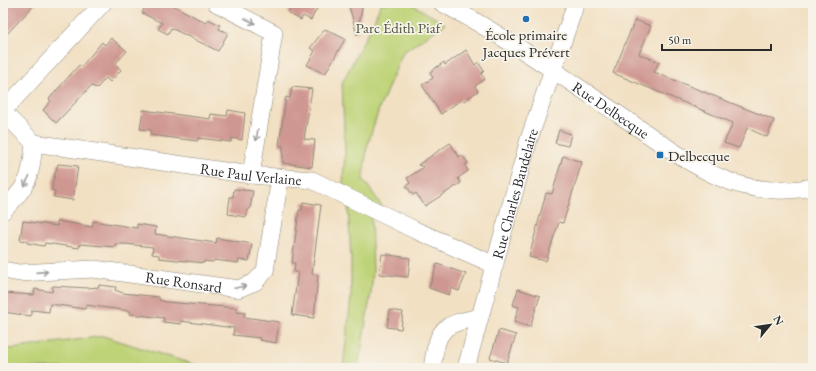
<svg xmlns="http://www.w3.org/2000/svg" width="816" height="371" font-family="'EB Garamond',serif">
  <rect width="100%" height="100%" fill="#f7f3e8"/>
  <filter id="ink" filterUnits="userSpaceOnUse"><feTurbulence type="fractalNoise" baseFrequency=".025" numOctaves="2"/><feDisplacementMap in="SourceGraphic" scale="8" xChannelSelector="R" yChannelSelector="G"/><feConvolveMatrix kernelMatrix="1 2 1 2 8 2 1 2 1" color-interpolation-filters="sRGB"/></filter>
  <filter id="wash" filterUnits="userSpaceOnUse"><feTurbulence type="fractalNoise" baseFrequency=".012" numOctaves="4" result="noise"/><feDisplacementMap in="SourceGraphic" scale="16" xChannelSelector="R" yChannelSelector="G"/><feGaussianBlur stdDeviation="0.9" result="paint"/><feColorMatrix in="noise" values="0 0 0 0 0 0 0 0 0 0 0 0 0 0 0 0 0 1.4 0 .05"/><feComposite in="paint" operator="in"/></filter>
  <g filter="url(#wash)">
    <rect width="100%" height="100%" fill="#f2e0c3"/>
    <path fill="#bed377" stroke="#747f51" d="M381,3H410L445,24L403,52L379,109L367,147L363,179L382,206L371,218L373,271L371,293L358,368H343L351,297V259L348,205L343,182L345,153L342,83L374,21Z
      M103,336L205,368H3V350Z"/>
    <g id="blocks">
      <path fill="#cf9791" d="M8,3H36L3,38V8Z
        M147,3H169L206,23L208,19L220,25L219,29L228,33L218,51L171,28L168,34L158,29L162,23L142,13Z
        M293,3H320L311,20L303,16L301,20L288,13Z
        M363,3L357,35L349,6Z
        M635,20L651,26L639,54L659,62L654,72L774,120L767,137L747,128L739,148L724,143L733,123L613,73Z
        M325,29L345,39L325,74L307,65L315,51L310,48Z
        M111,38L127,51L115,64L121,70L110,82L106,78L97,88L91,86L56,123L43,110L51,101L49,99L79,65L81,67L102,42L105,45Z
        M466,50L475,65L478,62L484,71L481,74L485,79L475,86L478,91L464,101L462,99L441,114L422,85L433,78L430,72L444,62L445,65Z
        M292,87L312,89L304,139L315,140L312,167L283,163V146L279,145L286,97L290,98Z
        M143,110L210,119L211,114L227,116L228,110L245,113L242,140L232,138L231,142L198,138L197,141L150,135L151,130L140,129Z
        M559,130L571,134L568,146L555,143Z
        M450,143L459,157L462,155L468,163L465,165L468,171L458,178L461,183L425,206L416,193L413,195L406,186L410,183L407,178L424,167L418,165Z
        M563,156L582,162L563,223L559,222L546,261L529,257L546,193L552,194Z
        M58,164L78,166L73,200L54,197L55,191L52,190L53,181Z
        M234,189L253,191L250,209H248L246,217L228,214L230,197H233Z
        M303,202L321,205L312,274L318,275L314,318L292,315L298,272H294L295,263H292L299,210H302Z
        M23,221L57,226V221L92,227L93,221L137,228V224L156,227L155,234L216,243L217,238L252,244L249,261L239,260L238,263L214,260L213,262L204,261V263L159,258V255L152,254L153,247L125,244H115V247L80,244L79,248L45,243L44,246L27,243L28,241L20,240Z
        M382,254L410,258L408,277L379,274Z
        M437,264L466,274L459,291L451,288L449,295L429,288Z
        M99,285L116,287L115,290L123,293L159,297V300L166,302L237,308L236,312L245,313L244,317L279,322L276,343L259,340L260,338L233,335L234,328L181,321V324L163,322L164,318L130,314V311L86,305L85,309L50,304L49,312L32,310L31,316L3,312V293L34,295L35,289L52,292L53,286L88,288L99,287Z
        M518,289L540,296L530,327L514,322L519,307L513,305Z
        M390,310L403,312L401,329L387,327Z
        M499,330L516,335L507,363L490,358Z"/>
    </g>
  </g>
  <g filter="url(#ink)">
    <use href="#blocks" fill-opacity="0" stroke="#8e8677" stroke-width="1"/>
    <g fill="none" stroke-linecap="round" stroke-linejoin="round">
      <g stroke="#8e8677" stroke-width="18">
        <g id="minor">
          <path d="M216,3L274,33L251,175"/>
          <path id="s1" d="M442,3C505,36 563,77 621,116C653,137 686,163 721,178C751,191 782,193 813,187"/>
          <path d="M3,111L103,3"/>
          <path id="s2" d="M3,112L34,143L251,175L312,180L415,230L495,265"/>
          <path d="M3,211C28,185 31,180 34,143"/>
          <path id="s3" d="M3,270L19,273L94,269L238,289L255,282L265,271L280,178"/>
          <path d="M432,368C438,329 440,325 480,317"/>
          <path id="s4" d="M466,368L529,139L576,3"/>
        </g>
      </g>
      <use href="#minor" stroke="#fff" stroke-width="17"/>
    </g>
    <defs><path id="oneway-shaft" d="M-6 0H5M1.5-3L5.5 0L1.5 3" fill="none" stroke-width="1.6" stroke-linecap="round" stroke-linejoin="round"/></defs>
    <g stroke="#a0a0a0">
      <use href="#oneway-shaft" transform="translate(250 21) rotate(27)"/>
      <use href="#oneway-shaft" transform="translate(257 135) rotate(99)"/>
      <use href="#oneway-shaft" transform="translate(27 181) rotate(117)"/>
      <use href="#oneway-shaft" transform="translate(42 272) rotate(-4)"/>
      <use href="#oneway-shaft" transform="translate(240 287) rotate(-12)"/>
    </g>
  </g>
  <g fill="#1f6fb2" stroke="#f7f3e8" stroke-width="1.5">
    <circle cx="526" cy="19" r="4"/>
    <rect x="656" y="151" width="8" height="8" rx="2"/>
  </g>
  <g text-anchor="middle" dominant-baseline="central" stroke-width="3.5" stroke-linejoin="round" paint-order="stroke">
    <g font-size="15" fill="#50553e" stroke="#f7f3e8">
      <text x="398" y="27">Parc Édith Piaf</text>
    </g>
    <g font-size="15" fill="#2b2b2b" stroke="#f7f3e8">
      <text x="526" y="34">École primaire<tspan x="526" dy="17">Jacques Prévert</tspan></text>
      <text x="668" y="155" text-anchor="start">Delbecque</text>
    </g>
    <g font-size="15" fill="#2b2b2b" stroke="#f7f3e8">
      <text stroke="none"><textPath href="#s1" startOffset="200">Rue Delbecque</textPath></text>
      <text stroke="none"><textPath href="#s2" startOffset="263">Rue Paul Verlaine</textPath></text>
      <text stroke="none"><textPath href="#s4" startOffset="181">Rue Charles Baudelaire</textPath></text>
      <text stroke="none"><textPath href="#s3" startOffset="182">Rue Ronsard</textPath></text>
    </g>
  </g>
  <rect width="816" height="371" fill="none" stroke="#f7f3e8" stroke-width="16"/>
  <g transform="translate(770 325) rotate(61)" stroke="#f7f3e8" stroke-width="3" paint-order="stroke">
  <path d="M0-3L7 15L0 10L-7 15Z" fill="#2b2b2b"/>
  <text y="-6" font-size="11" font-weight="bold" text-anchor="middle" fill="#2b2b2b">N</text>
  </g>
  <path d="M662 44v6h109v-6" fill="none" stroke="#2b2b2b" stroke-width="2"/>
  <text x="668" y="44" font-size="12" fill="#2b2b2b" stroke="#f7f3e8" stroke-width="3" paint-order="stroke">50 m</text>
</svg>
